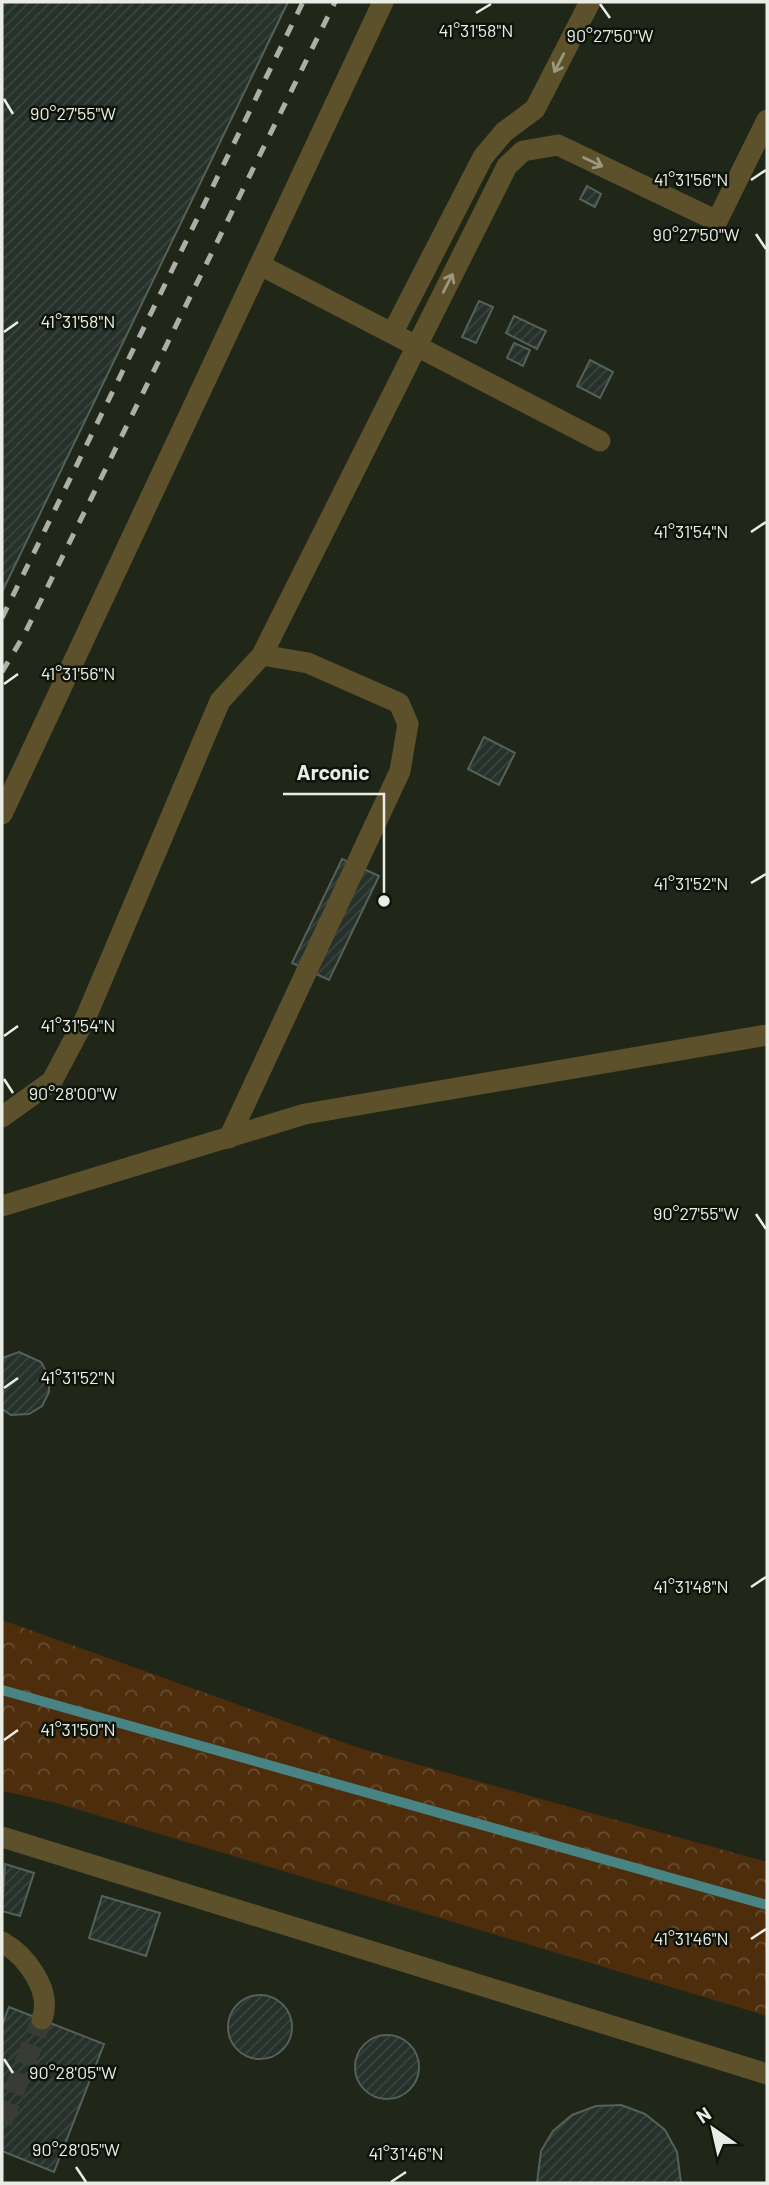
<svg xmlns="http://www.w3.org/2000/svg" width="769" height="2185" font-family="Barlow,sans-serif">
  <defs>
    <pattern id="forest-crowns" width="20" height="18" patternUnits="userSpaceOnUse" patternTransform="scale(1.75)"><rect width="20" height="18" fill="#4e2d0c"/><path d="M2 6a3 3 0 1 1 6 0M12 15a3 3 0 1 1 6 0" fill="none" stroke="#684c2f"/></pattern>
    <pattern id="building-hatch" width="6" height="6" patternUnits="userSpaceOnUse" patternTransform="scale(1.75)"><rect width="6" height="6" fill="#26312b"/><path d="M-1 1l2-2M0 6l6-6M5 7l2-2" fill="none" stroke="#3b4540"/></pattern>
  </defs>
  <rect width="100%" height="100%" fill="#181d14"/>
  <path fill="#202719" d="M2,2H767V2183H2Z"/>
  <path fill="url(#forest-crowns)" d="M2,1620L359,1748L767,1862V2016L53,1802L2,1791Z"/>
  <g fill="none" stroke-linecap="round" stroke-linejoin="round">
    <path stroke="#478483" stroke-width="10" d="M2,1690L767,1905"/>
  </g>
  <path fill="url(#building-hatch)" stroke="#54605a" stroke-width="2" d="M2,2H288L2,592Z
    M587,186L601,194L595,207L580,199Z
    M479,301L493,307L476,343L462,337Z
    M514,316L546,331L537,349L506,333Z
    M514,343L530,350L523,366L507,358Z
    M590,360L613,372L600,398L577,386Z
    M484,737L515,753L499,785L468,769Z
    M342,859L379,876L329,980L292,963Z
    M19,1352L41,1362L49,1376V1392L42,1406L29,1414L11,1415L2,1409V1358Z
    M5,1864L34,1873L20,1916L2,1911Z
    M102,1896L160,1913L146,1956L89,1938Z
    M228 2027a32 32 0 1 1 64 0a32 32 0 1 1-64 0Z
    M9,2007L104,2044L54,2172L2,2151V2025Z
    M355 2067a32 32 0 1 1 64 0a32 32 0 1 1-64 0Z
    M621,2105L645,2114L665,2130L677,2152L681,2183H537L541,2151L553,2131L572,2115L596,2106Z"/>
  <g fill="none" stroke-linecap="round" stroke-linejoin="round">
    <path stroke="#383c34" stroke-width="21" stroke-dasharray="21 10" stroke-linecap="butt" d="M2,2122L42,2019"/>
    <path stroke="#5c512a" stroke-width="21" d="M260,265L600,441
      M393,332L483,157L504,132L535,109L590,2
      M262,655L507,166L523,151L558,145L717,221L767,120
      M2,814L383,2
      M2,1117L52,1081L86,1017L220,701L262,655L308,663L399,703L408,724L400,771L229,1138
      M2,1206L305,1114L767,1035
      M2,1837L767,2074
      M2,1942C25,1955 53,1990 42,2019"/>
    <path stroke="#acafa8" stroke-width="5" stroke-dasharray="12 12" stroke-linecap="butt" d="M2,618L303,2
      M2,672L24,635L335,2"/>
  </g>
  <defs><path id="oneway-shaft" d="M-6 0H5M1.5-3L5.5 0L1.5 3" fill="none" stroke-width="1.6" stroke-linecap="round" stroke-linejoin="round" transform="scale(1.75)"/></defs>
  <g stroke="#9c977f">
    <use href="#oneway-shaft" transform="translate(559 63) rotate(117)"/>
    <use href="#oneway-shaft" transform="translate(593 162) rotate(26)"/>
    <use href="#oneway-shaft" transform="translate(448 283) rotate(-63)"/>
  </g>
  <path fill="none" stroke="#eaede6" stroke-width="2.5" d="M600,4L610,18M476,13L491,4M4,99L13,114M751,180L766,170M756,234L766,249M4,332L18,322M751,532L766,522M4,684L18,674M751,883L766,874M4,1036L18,1026M4,1079L13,1093M756,1214L766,1229M4,1388L18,1378M751,1587L766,1577M4,1740L18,1730M751,1939L766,1929M4,2059L13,2073M76,2167L86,2182M391,2182L406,2172"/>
  <g font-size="18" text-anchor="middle" fill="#eaede6" stroke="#0f140b" stroke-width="5" stroke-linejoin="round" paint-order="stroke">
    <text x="476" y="37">41°31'58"N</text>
    <text x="610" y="42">90°27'50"W</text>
    <text x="73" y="120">90°27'55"W</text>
    <text x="691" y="186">41°31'56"N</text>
    <text x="696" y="241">90°27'50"W</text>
    <text x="78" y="328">41°31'58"N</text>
    <text x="691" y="538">41°31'54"N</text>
    <text x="78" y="680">41°31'56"N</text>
    <text x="691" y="890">41°31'52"N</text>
    <text x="78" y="1032">41°31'54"N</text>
    <text x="73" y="1100">90°28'00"W</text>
    <text x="696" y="1220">90°27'55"W</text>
    <text x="78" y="1384">41°31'52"N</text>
    <text x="691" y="1593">41°31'48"N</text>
    <text x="78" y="1736">41°31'50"N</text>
    <text x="691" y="1945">41°31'46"N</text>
    <text x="73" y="2079">90°28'05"W</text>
    <text x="76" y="2156">90°28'05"W</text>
    <text x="406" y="2160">41°31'46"N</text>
  </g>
  <path fill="none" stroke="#eaede6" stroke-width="2.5" d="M384 901L384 794H283"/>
  <circle fill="#eaede6" stroke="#0f140b" stroke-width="2.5" cx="384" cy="901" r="7"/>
  <g font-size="21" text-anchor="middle" font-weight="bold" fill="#eaede6" stroke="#0f140b" stroke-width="5" stroke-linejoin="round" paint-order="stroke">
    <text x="333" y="780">Arconic</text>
  </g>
  <rect width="769" height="2185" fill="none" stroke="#eaede6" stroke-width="7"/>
  <g transform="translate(713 2129) rotate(326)" stroke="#0f140b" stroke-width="5" paint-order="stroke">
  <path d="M0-5L12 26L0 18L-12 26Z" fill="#eaede6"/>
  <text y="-10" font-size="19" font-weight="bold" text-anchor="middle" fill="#eaede6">N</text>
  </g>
</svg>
